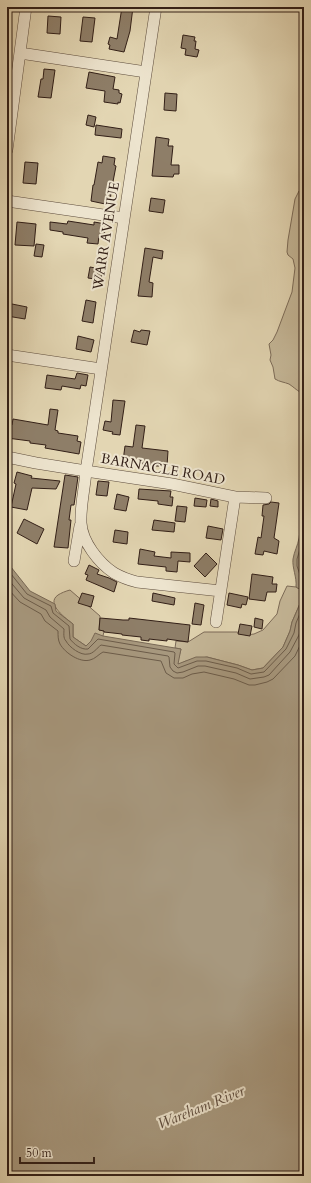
<svg xmlns="http://www.w3.org/2000/svg" width="311" height="1183" font-family="Cardo,serif">
  <rect width="100%" height="100%" fill="#e3d6b3"/>
  <filter id="stains"><feTurbulence type="fractalNoise" baseFrequency=".005" numOctaves="4"/><feColorMatrix values="0 0 0 0 .2 0 0 0 0 .09 0 0 0 0 .02 0 0 0 .5 -.17"/></filter>
  <radialGradient id="worn" r=".72"><stop offset=".6" stop-color="#630" stop-opacity="0"/><stop offset="1" stop-color="#630" stop-opacity=".3"/></radialGradient>
  <path fill="#c5b798" stroke="#7c6b58" d="M304,189V394C297,391 295,388 289,384C284,382 280,382 275,379L273,367L270,360L271,355L269,344L273,340L277,332L292,292L295,268L293,259L288,255L287,252L288,240L295,199L299,191Z
    M287,586L296,587L301,590L302,599L292,622L290,631L283,647L263,668L252,670L238,665L207,657L186,661L180,664H177L181,649L175,648L176,641L188,642L204,632H237L246,635L254,634L263,630L277,614L280,601Z
    M70,590L100,616L99,630L104,631L103,636L91,641L86,646L73,637V624C67,619 45,604 58,595C61,593 66,591 70,590Z"/>
  <path fill="#a7987e" stroke="#786855" d="M304,507V1176H7V562L30,591L55,604L56,611L73,624V637L86,646L91,641L95,633L103,636L181,649L178,664L196,657H207L238,665L252,670L263,668L283,647L290,631L292,622L302,599L301,590L296,587C297,577 292,568 293,559C294,552 298,545 299,538C301,527 300,517 304,507Z"/>
  <g fill="none" stroke-linecap="round" stroke-linejoin="round">
    <path stroke="#6c5c4a" stroke-width="1" d="M304,526L303,539L297,559V566L301,578V584L304,588
      M7,569L27,594L51,606L53,613L69,626L70,639C74,644 81,650 88,649L98,639L174,652L175,653L174,664L178,668L197,661H206L237,668L251,674L264,672L286,649L294,633L296,623L304,604
      M7,578L24,598L46,610L50,617L64,629C64,633 63,638 66,641C69,647 81,656 88,654C93,654 97,648 101,645L168,656L169,657L170,667L173,671L177,673L183,672L198,666H205L236,673L250,679L264,677L269,675L290,652L299,635L304,617
      M7,588L20,602L41,614L45,621L58,631C58,636 58,640 60,644C65,653 80,663 90,660C95,659 99,654 103,652L161,661L166,673L174,678H183L192,674L204,672L234,679L249,685H255L267,682L273,679L295,656L304,637"/>
  </g>
  <path fill="#8e7e68" stroke="#321f17" d="M122,7H133L130,31L124,52L109,49L110,45L108,44L110,37L117,39Z
    M48,16L61,17L60,34L47,33Z
    M83,17L95,18L92,42L80,41Z
    M183,35L195,37L194,41H196L195,49L199,50L197,57L185,55L186,49L181,48Z
    M44,69L55,70L51,98L38,97L41,79H43Z
    M89,72L115,77L113,89L119,90V93L122,94L120,103L118,102V104L104,102L105,91L86,88Z
    M165,93L177,94L176,111L164,110Z
    M88,115L96,117L94,127L86,125Z
    M96,125L122,129L121,138L95,135Z
    M156,137L169,139L168,146H173L171,165H179V174H174L173,177L152,176Z
    M103,156L115,158L114,165L116,166L111,192L110,205L91,201L93,185H94L98,162L102,163Z
    M25,162L38,163L36,184L23,183Z
    M151,198L165,200L163,213L149,211Z
    M68,221L94,225V222L106,224L104,236H99L98,244L87,243L88,238L63,234V232L50,230V222L67,224Z
    M17,222L36,224L34,246L15,245Z
    M36,244L44,245L42,257L34,256Z
    M145,248L163,251L162,259L153,257L149,282L153,283L152,297L138,296Z
    M90,267L101,269V271H102L101,280L88,278Z
    M86,300L96,302L93,323L82,321Z
    M7,303L27,307L25,319L7,316Z
    M134,330L140,332L141,330L150,331L147,345L131,342Z
    M78,336L94,340L91,352L76,349Z
    M77,373L88,375L86,386L81,385L80,389L62,386L61,390L45,388L47,375L75,379Z
    M113,400L125,401L120,435L112,434L113,432L103,430L105,421L111,422Z
    M50,409L58,410L55,430L58,431V433L78,436L77,441L81,442L79,454L45,448L46,445L30,443V441L7,438V425H12L13,419L48,425Z
    M136,425L145,426L142,448L168,451L167,466H157L123,461L125,446L133,447Z
    M17,472L32,476L31,478L60,481L56,489L32,488L27,510L11,507L16,484L14,483Z
    M65,475L78,477L74,505H71L69,520H71L68,548L54,547Z
    M98,481L109,482L107,496L96,495Z
    M139,489L171,491L170,497H173L172,506L158,504V501L138,499Z
    M117,494L129,497L126,511L114,509Z
    M195,498L207,500L206,507L194,506Z
    M211,499L218,501V507L210,506Z
    M271,502L279,503L274,538L279,541L277,554L264,551L263,555L255,554L258,537L261,538L264,516H262L263,505L269,504Z
    M177,506L187,507L185,522L175,521Z
    M24,519L44,529L37,544L17,533Z
    M154,520L175,523L174,532L152,530Z
    M208,526L223,529L221,540L206,538Z
    M115,530L128,532L127,544L113,542Z
    M140,549L155,552L154,556L171,558V552L190,553V562L178,561L177,572L166,571V567L138,564Z
    M206,553L217,564L205,577L194,566Z
    M89,565L99,570L97,574L109,578L117,582L114,592L86,580L88,575L85,574Z
    M252,574L273,577L272,584H277L276,592H267L265,601L249,599Z
    M82,593L94,596L91,607L78,603Z
    M153,593L175,598L174,605L152,601Z
    M229,593L248,597L246,605L242,604L241,608L227,605Z
    M195,603L204,605L201,625L192,624Z
    M100,618L123,620H129V618L190,625L188,642L167,639V641L149,639V641L141,640V637L122,635V634L104,632V631L99,630Z
    M255,618L263,620L262,629L254,627Z
    M240,624L252,626L250,636L238,634Z"/>
  <g fill="none" stroke-linecap="round" stroke-linejoin="round">
    <g stroke="#5e4d3e" stroke-width="12">
      <path id="minor" d="M156,7L86,471L172,484L235,497
        M20,53L146,72
        M7,150L26,7
        M7,201L124,218
        M7,355L101,369
        M7,457L36,463L86,471C85,486 80,508 81,523C82,542 99,563 114,573C121,577 129,580 137,582L221,591
        M74,561L80,526
        M216,622L235,497L266,498"/>
    </g>
    <use href="#minor" stroke="#ede4ce" stroke-width="11"/>
  </g>
  <g text-anchor="middle" dominant-baseline="central" stroke-width="4" stroke-linejoin="round" paint-order="stroke">
    <g font-size="14" fill="#321f17" stroke="#ede4ce">
      <text transform="translate(106 236) rotate(-81)">WARR AVENUE</text>
      <text transform="translate(163 469) rotate(10)">BARNACLE ROAD</text>
    </g>
    <g font-size="15" font-style="italic" fill="#5b493b" stroke="#ede4ce">
      <text transform="translate(201 1107) rotate(-22)">Wareham River</text>
    </g>
  </g>
  <rect width="311" height="1183" fill="none" stroke="#e3d6b3" stroke-width="24"/>
  <rect x="8" y="8" width="295" height="1167" fill="none" stroke="#321f17" stroke-width="2"/>
  <rect x="12" y="12" width="287" height="1159" fill="none" stroke="#321f17"/>
  <path d="M20 1157v6h74v-6" fill="none" stroke="#321f17" stroke-width="2"/>
  <text x="26" y="1157" font-size="12" fill="#321f17" stroke="#ede4ce" stroke-width="3" paint-order="stroke">50 m</text>
  <rect width="100%" height="100%" filter="url(#stains)"/>
  <rect width="100%" height="100%" fill="url(#worn)"/>
</svg>
